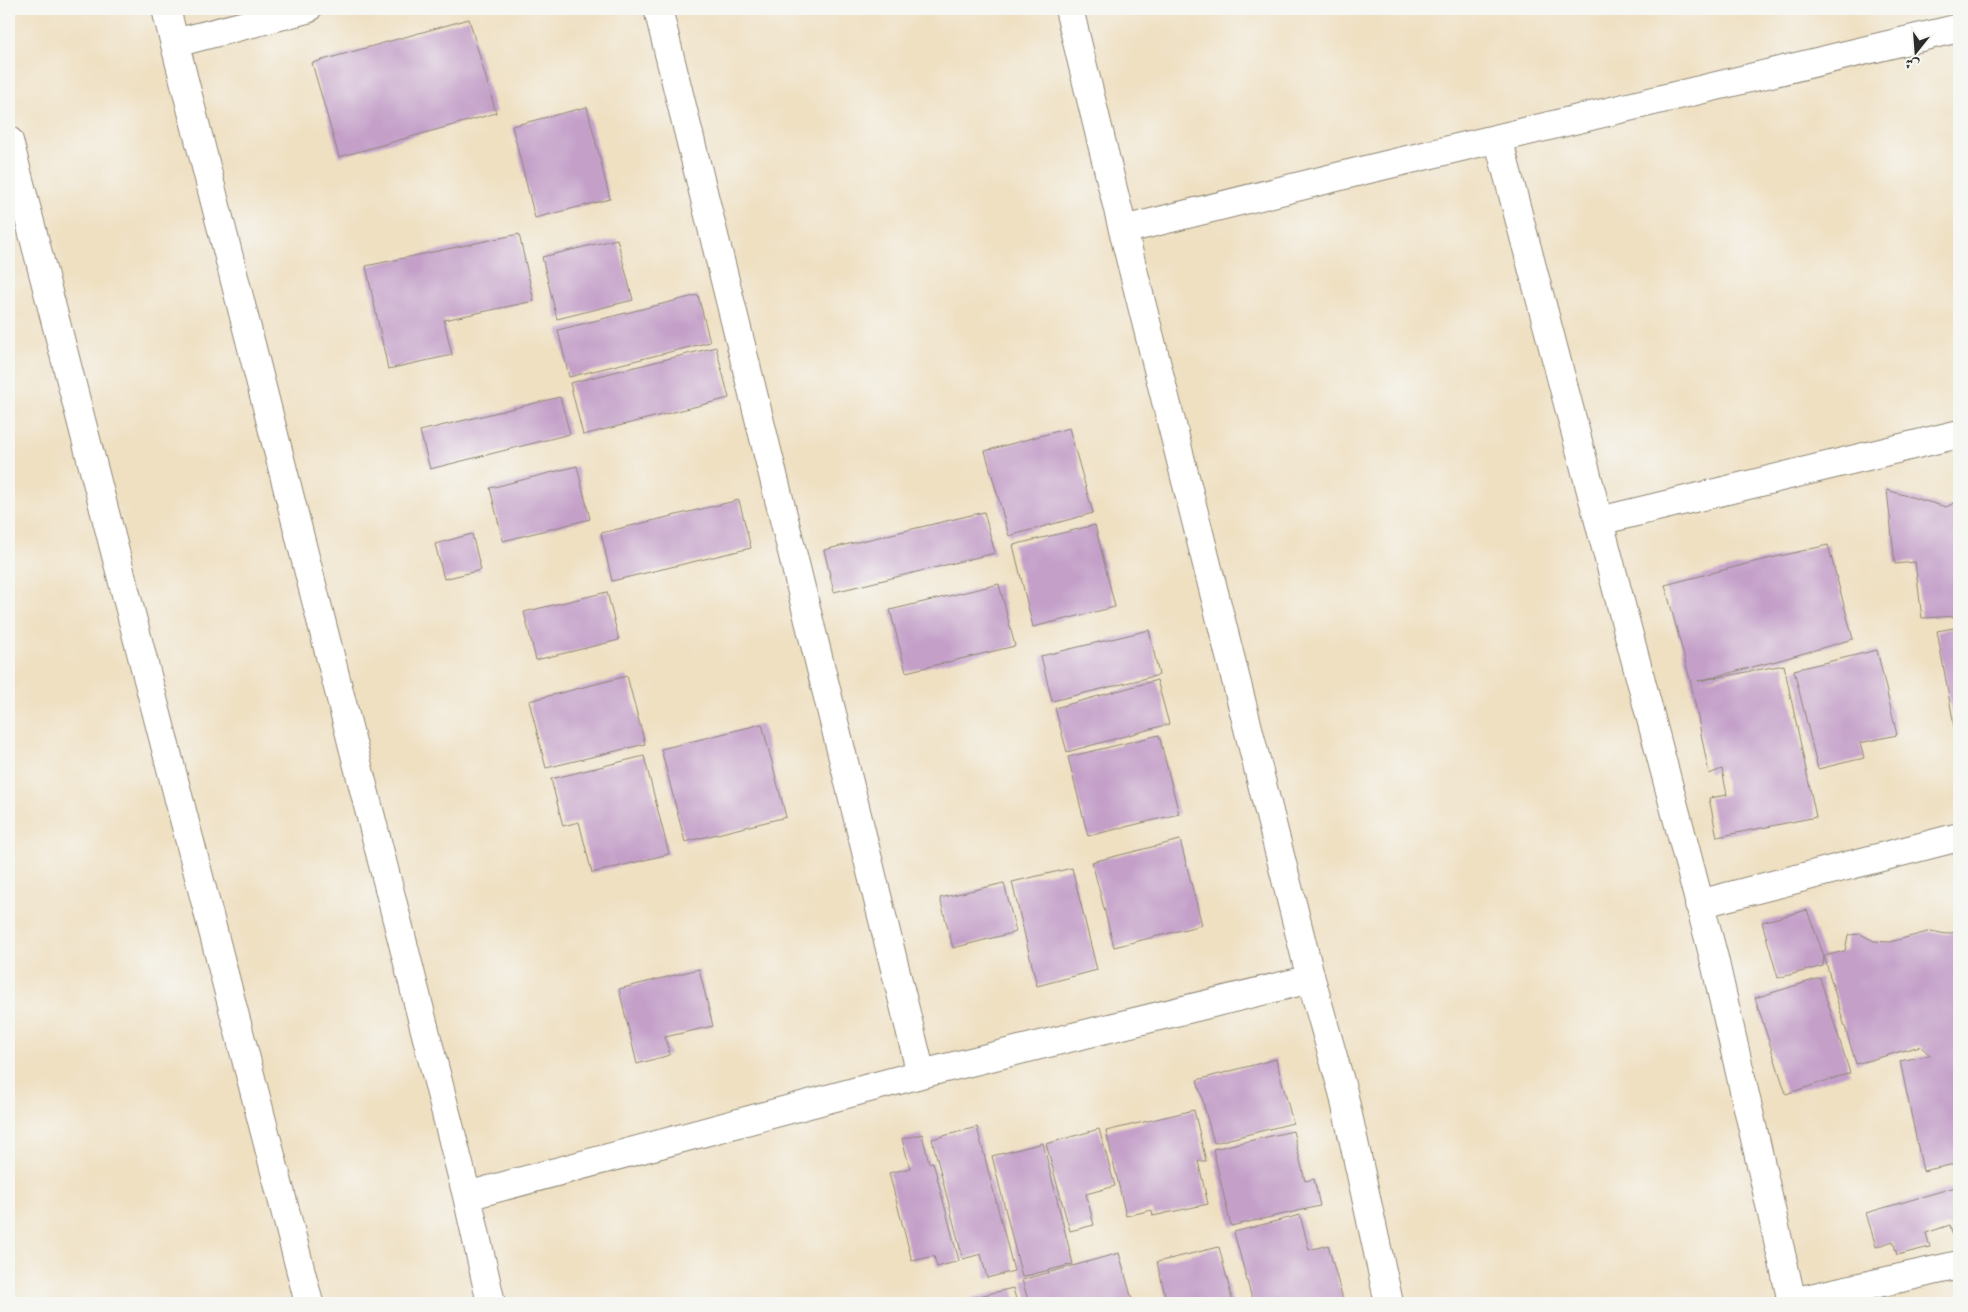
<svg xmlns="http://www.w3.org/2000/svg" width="1968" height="1312" font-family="'Libre Caslon Text',Amiri,serif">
  <rect width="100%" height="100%" fill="#f6f6f2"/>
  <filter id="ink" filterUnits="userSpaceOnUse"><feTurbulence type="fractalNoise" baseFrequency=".02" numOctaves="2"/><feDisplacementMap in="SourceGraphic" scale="10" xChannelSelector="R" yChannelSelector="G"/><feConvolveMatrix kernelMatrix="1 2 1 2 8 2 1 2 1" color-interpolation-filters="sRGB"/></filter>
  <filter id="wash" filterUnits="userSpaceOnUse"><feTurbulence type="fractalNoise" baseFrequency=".0096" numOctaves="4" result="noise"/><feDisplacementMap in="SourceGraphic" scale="20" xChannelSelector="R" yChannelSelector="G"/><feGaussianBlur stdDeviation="1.12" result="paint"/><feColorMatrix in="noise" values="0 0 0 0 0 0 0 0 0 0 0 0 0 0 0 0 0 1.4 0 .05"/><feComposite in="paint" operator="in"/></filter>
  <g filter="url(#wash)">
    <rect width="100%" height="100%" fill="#efe0c2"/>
    <g id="blocks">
      <path fill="#c4a0c9" d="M469,19L496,113L339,157L312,63Z
        M587,107L610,199L535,218L512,126Z
        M519,234L534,301L444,320L452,355L388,369L366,266Z
        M617,239L633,300L557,319L542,257Z
        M698,295L710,342L569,377L558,330Z
        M716,347L729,398L583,435L570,383Z
        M560,397L570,434L430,469L420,431Z
        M1069,428L1093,513L1009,536L985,451Z
        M577,466L590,519L503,541L490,488Z
        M1887,490L1946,507L1959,501V616L1922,618L1915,562L1895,564Z
        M739,500L751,548L612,581L601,533Z
        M984,512L995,553L834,592L824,550Z
        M1095,525L1115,607L1033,627L1013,545Z
        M472,534L481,570L444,579L435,544Z
        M1828,545L1853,639L1780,660L1698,681L1784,665L1816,817L1717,837L1709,798L1727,795L1722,769L1709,774L1691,683L1665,585L1754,562Z
        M999,584L1015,646L906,672L890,610Z
        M607,592L619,640L536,660L524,612Z
        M1959,627V748H1958L1937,631Z
        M1149,630L1159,675L1052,701L1041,656Z
        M1877,650L1897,735L1860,743L1864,758L1818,769L1794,670Z
        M627,676L645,744L546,768L529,701Z
        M1157,680L1169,724L1067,752L1055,708Z
        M762,724L786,817L685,842L661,749Z
        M1159,735L1179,814L1088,836L1068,757Z
        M644,756L669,854L592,873L579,822L563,826L551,779Z
        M1180,840L1202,925L1114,947L1092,862Z
        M1072,868L1097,970L1037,986L1012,882Z
        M1004,883L1016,932L953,948L940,898Z
        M1807,910L1824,956L1845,951L1848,935L1860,934L1874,941L1890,942L1931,931L1946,934L1959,931V1163L1923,1171L1900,1061L1930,1055L1920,1046L1856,1064L1824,956L1823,966L1778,978L1762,922Z
        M699,969L713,1026L665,1037L670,1055L637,1064L619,989Z
        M1820,978L1850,1073L1786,1094L1755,998Z
        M1276,1059L1293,1123L1214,1143L1197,1080Z
        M1194,1110L1206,1161H1198L1208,1204L1153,1216L1152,1210L1126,1216L1106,1131Z
        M977,1127L1014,1271L987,1278L981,1254L963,1259L932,1139Z
        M1099,1129L1115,1186L1086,1194L1094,1225L1070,1231L1046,1144Z
        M1293,1131L1305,1181L1314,1179L1320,1206L1231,1226L1213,1149Z
        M922,1134L929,1163L933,1162L959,1261L937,1267L934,1256L912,1261L889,1173L910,1168L902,1139Z
        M1043,1143L1073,1264L1022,1277L992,1156Z
        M1959,1186V1239L1954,1240L1950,1225L1926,1233L1930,1247L1897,1255L1893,1241L1876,1247L1866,1213Z
        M1300,1215L1309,1250L1328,1245L1344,1303H1253L1234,1232Z
        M1219,1247L1233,1303H1167L1157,1262Z
        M1119,1253L1133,1303H1029L1022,1280Z
        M1013,1288L1017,1303H973L971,1298Z"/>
    </g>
  </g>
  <g filter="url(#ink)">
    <use href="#blocks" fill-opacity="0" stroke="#8d8676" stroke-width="1"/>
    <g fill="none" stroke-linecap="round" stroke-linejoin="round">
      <g stroke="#8d8676" stroke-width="30">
        <path id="minor" d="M166,9L467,1196L491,1303
          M658,9L921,1074
          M1069,9L1123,230
          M175,43L307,9
          M1498,138L1714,958L1792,1302
          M9,141L309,1303
          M1599,521L1959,434
          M1699,904L1959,837
          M467,1196L921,1074L1311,979
          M1389,1303L1343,1092L1311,979L1123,230L1365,170L1959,28
          M1788,1303L1959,1265"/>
      </g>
      <use href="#minor" stroke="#fff" stroke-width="28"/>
    </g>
  </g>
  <rect width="1968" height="1312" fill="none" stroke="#f6f6f2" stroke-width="30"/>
  <g transform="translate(1916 52) rotate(197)" stroke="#f6f6f2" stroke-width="4" paint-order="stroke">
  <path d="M0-4L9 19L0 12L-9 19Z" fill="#2b2b2b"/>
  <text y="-8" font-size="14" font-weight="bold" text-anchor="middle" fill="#2b2b2b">ش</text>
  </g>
</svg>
